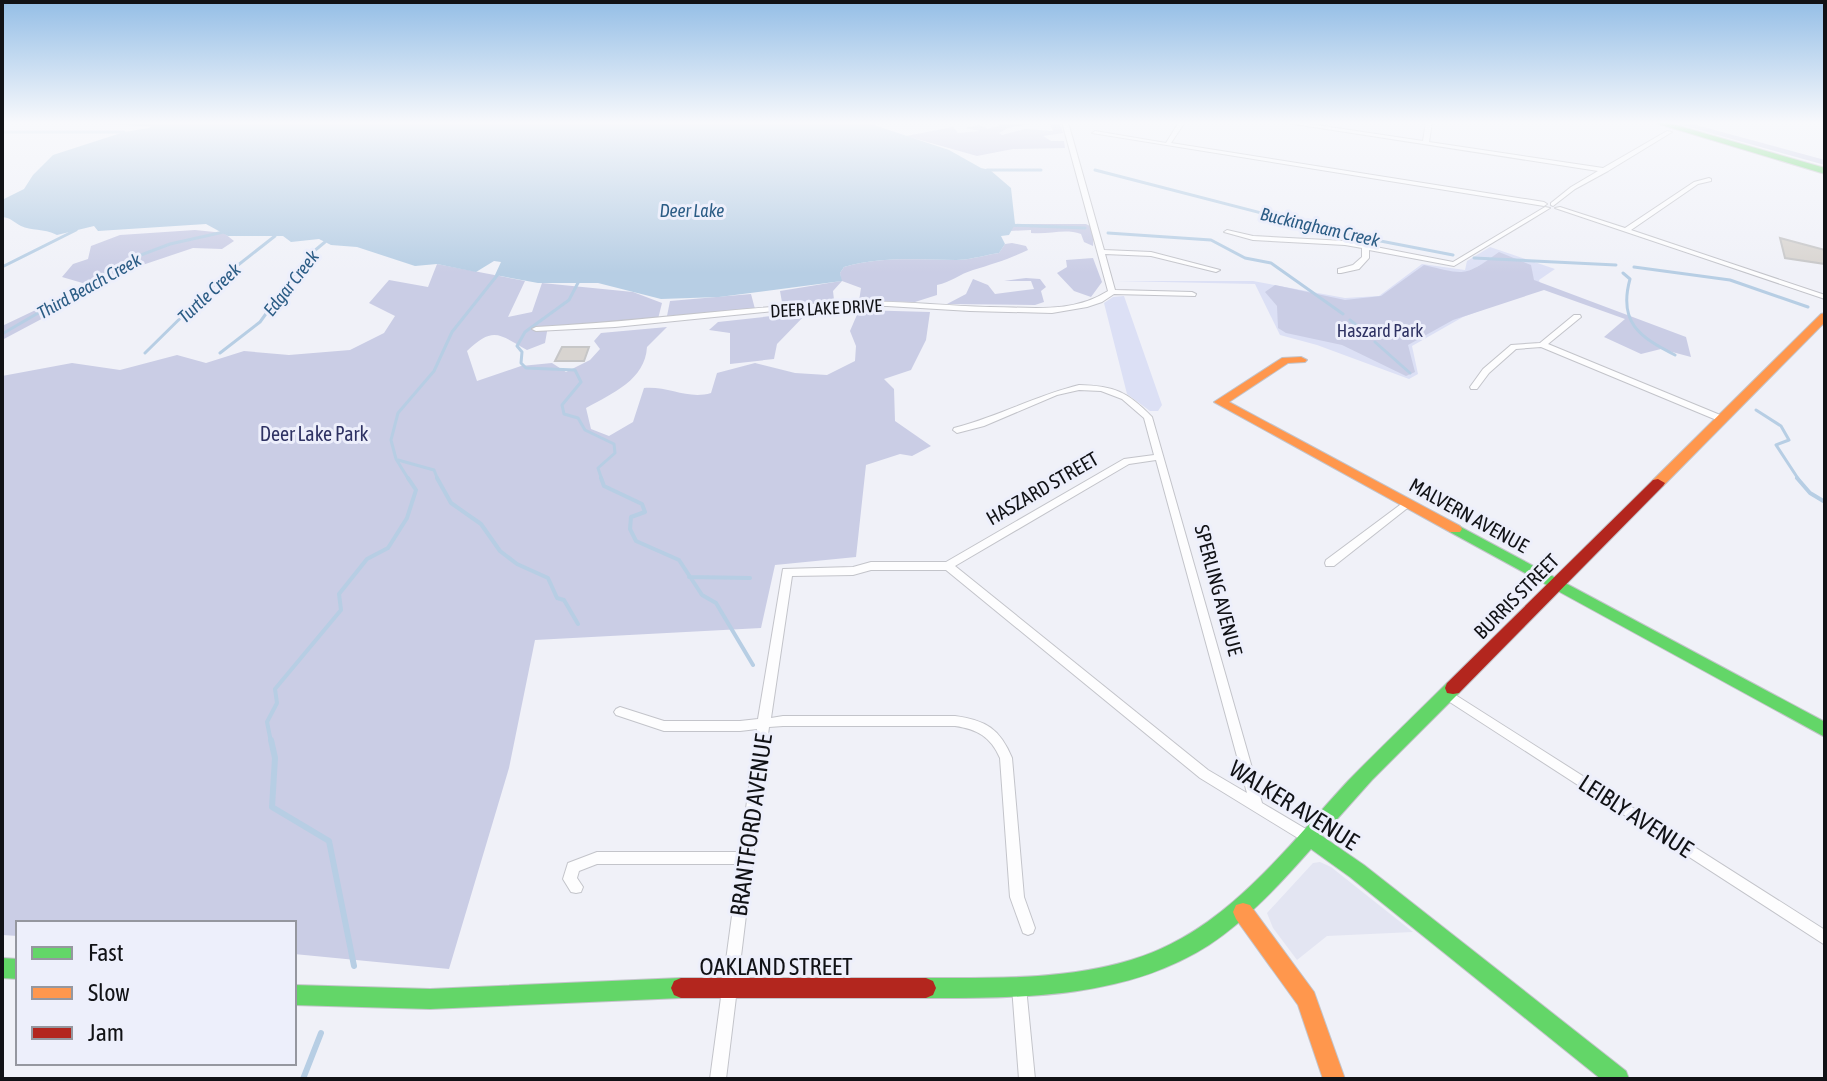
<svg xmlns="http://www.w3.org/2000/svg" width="1827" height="1081" font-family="'Asap Condensed',sans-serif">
  <rect width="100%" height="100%" fill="#f0f1f8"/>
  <path fill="#e3e5f2" d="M1320,862L1331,867L1413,932L1327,936L1297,960L1273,928L1267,913L1313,863Z"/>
  <path fill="#dce0f5" d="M1490,247L1555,269L1539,280L1541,288L1463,317L1412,346L1418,374L1409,379L1317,345L1280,335L1255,284L1116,281H1253L1345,298L1379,296L1422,264L1465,270L1467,261Z
    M1124,296L1162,405L1158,411H1150L1127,394L1104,303L1113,297Z"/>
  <path fill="#cacde5" d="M1001,122H1042L1008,128L999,133L1002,135L1025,129L1053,131L1049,123L1060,124L1063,133L1043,136L1051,141H1064L1065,148L1013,149L977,156L906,136L953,127L958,133L980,131L965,128L979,125L988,129L1000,125Z
    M1671,122H1685L1825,160V165Z
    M1015,224H1086L1094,228L1093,246L1084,242L1081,234C1064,228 1049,235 1031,233V230L1010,231Z
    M195,230L224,233L234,241L222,249L193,248L86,284L62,277L73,264L88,259L91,246L120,235Z
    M1012,243L1026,246L1028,250C1009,259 993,264 973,270C960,274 951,282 937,285V295L915,302L859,301L861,288L842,281L833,291L834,300L848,302L783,308L780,291L841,281L840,273L844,267C883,256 916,260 956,260C970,260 985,255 999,253L1005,244Z
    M1499,252L1531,265L1534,280L1686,337L1691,357L1661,349L1641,354L1604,337L1625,319L1544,290L1453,320L1408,345L1415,372L1406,376L1342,345L1286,333L1278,328L1277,306L1265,292L1275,285L1345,300L1381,296L1424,265C1465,275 1465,277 1499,252Z
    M1093,258L1102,282L1091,297L1074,291L1057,273L1067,267L1066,260Z
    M437,264L525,281L508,317L532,312L542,283L633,292L662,303L658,319L548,326L545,343L527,350C499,334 493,326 467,351L477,381L521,366L552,363L566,372L590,360L600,349L594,341L601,333L667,327L647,347C645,380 613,393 586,408L591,429L609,436L633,422L644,388C669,386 688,400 711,393L717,373L755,363L795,373L827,375L855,361L856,346L850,331L859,310L930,312L926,340L911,370L884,379L894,389L895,421L931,446L912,456L900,454L866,465L856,557L775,565L761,628L535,640L509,768L449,969L294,954V923H18V936L2,935V376L72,363L120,370L177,355L206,363L244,351L289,355L350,350L384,333L395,316L369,303L389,280L428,287Z
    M1026,278L1040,279L1046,287L1041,291L1044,302L1035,305L947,304L966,294L973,279L988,285L995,294L1034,289L1031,281H1004Z
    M751,294L755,309L667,316L670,301Z
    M63,297H76L66,306L2,340V326Z
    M808,312L777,344L774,359L730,364V333L709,330L718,322Z"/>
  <path fill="#b7cee4" d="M157,122H865L949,150L981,168L990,170L1011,188L1015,224L1009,235L1001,236L1005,244L999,253C985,255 970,260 956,260C916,260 883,256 844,267L840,273L842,281L719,297L661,299L598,283H538L495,275L501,262L494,261L476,272L437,264L415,266L357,247L331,245L319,239L291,242L283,236H228L206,224L98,231L94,226L57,235C43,228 31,231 21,226C13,222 12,218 2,217V200L24,189L33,175L53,155L124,132L149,128Z"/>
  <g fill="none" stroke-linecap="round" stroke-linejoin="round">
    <path stroke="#b7cee4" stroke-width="3" d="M91,122L156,125
      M2,132H124
      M987,170H1041
      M1095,170L1339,233L1453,255
      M1008,225L1085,228
      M1108,233L1211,240L1245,258L1271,263L1343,314
      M1474,258L1616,265
      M2,267L76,230
      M1634,267L1730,280L1808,307
      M1623,273L1630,279C1618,322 1639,337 1675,355
      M580,279L569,300L525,332L517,346L522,352L521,363L526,368L575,370L581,382L562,405L564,414L578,418L585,430L614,444L615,453L598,468L602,480
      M1350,320L1367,334
      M2,334L133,258L170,244L228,231
      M1375,342L1410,373
      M145,353L219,280L275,236
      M220,353L260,322L307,257L325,242
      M1756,410L1781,426L1789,440L1776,445L1799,480
      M398,460L434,470L438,480
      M409,480L396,459L391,440L398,413L434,371L452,332L499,273"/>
    <path stroke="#b7cee4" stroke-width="4" d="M437,478L451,503L481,524L500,551L517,564L548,578L557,598L564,600L578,624
      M601,478L604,486L642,504L645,512L631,517L630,529L636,541L679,560L702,595L716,603L753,665
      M1797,478L1810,493L1825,502
      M689,577L750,578
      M271,742L267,722L277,703L275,689L341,610L339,594L367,559L388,548L407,518L416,490L408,478"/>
    <path stroke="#b7cee4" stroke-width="6" d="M271,740L275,758L272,807L329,841L354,966
      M303,1079L321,1033"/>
  </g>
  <path fill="#d8d4d0" stroke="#c6c6c7" stroke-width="2" d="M1780,238L1825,250V264L1785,258Z
    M562,347H589L584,361H555Z"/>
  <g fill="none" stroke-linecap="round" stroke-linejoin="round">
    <g stroke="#c3c4ca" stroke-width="2">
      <path id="street" d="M1062,122H1068L1104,250L1151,252L1220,270L1216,272L1151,256L1105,254L1115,290L1192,292L1196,294L1195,296L1114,294L1102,302L1087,307L1052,313L970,311L887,306H853L774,311L615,327L536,331L532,329L536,327C641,322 745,306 851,302C897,300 944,306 990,307C1031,307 1072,314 1108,291Z
        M1179,122H1185L1171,143L1544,202L1547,204L1544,206L1092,133L1095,131L1166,143Z
        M1281,122H1296L1423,141L1426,122H1432L1429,142L1603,168L1667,131L1672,132L1608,171L1575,189L1553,206L1551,205V203L1571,187L1598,171Z
        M1709,178L1711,179V181L1698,184L1631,230L1825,295V299L1555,208L1560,207L1625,228L1694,182Z
        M1545,207L1550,208L1454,266L1369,250V258L1359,269L1341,273H1338V269L1353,265L1362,257V248L1345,245L1253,240L1224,232L1227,230L1253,236L1345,241L1453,262Z
        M1574,315H1580L1581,317L1548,344L1725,417L1726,419L1725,421H1719L1541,347L1516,349L1489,373L1477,389H1471L1470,387L1483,369L1511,345L1540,343Z
        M1079,385C1114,386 1127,391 1152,417L1262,803L1316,835L1318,839L1316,843L1311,845L1306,843L1200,778L946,570H871L853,575L792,576L771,718L783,716H955C986,720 1000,729 1012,758L1024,897L1035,928L1033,933L1028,935L1023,933L1010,897L1000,758C991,737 977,729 955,726H783L769,727L726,1079H710L739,864H597L579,871L577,878L583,887L581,892L576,893L571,892L563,879L568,863L597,852H740L757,729L740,731H664L616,715L614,712L616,709L620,707L664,721H740L758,719L783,569L853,567L871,562H946L1124,459L1154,455L1144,418L1122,399L1101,391L1079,390L1057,395L984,426L957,433L953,430L954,428C997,417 1035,396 1079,385ZM1156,460L1247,793L1208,770L955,566L1129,464Z
        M1407,501L1410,502L1412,504L1410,506L1334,566H1326L1325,563L1326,560L1404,502Z
        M1446,689L1825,930V945L1442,697L1440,694L1442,691Z
        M1019,980L1024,982L1026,987L1035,1079H1019L1012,987L1014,982Z"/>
    </g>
    <g stroke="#c3c4ca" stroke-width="2">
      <path id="fast" d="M1652,122H1665L1825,168V174Z
        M1455,524L1825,722V737L1450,532L1448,529L1450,526Z
        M1453,682L1459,683L1461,688L1459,693L1372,780L1322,836L1364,865L1626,1071L1629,1079H1601L1350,877L1311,849C1280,884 1248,919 1209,945C1125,999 1022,998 926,998L919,995L916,988L919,981L926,978C994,978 1065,980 1131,960C1225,932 1284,850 1348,781C1380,748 1414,716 1447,683Z
        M2,958L18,959V979L2,978Z
        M681,978L688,981L691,988L688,995L681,998L430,1009L294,1005V985L430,989Z"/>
    </g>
    <g stroke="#c3c4ca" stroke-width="2">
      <path id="slow" d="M1825,313V322L1663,486H1653L1651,483L1653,480L1821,314Z
        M1301,357L1307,360L1305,362L1288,363L1229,402L1460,526L1462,529L1460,532H1450L1214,402L1282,358Z
        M1243,903L1250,905L1314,992L1345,1079H1323L1298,1005L1236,919L1233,912L1236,905Z"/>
    </g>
    <g stroke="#c3c4ca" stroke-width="2">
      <path id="jam" d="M1658,479L1665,483L1663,486L1459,693L1453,694L1447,693L1445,688L1447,683L1653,480Z
        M681,978H926L933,981L936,988L933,995L926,998H681L674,995L671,988L674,981Z"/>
    </g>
    <use href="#street" fill="#fdfdfe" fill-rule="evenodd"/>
    <use href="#fast" fill="#63d668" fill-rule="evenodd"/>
    <use href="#slow" fill="#ff974d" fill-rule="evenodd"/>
    <use href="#jam" fill="#b3261e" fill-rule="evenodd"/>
  </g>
  <linearGradient id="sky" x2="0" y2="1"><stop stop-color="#94bee6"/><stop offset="0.45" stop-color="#f8f9fc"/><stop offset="1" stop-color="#f8f9fc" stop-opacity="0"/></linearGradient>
  <rect width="1827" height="273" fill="url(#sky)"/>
  <g text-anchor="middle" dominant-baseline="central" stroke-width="6" stroke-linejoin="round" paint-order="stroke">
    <g font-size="18" font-style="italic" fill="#2b5c85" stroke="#edeffb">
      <text x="692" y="210">Deer Lake</text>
      <text transform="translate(1320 227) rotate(13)">Buckingham Creek</text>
      <text transform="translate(291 283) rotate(-52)">Edgar Creek</text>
      <text transform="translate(89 286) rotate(-29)">Third Beach Creek</text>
      <text transform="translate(209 293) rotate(-43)">Turtle Creek</text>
    </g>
    <g font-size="18" fill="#111216" stroke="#edeffb">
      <text transform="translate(826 308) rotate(-3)">DEER LAKE DRIVE</text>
    </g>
    <g font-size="18" fill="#2e3263" stroke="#edeffb">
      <text x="1380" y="330">Haszard Park</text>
    </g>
    <g font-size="20" fill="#2e3263" stroke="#edeffb">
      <text x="314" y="433">Deer Lake Park</text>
    </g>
    <g font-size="20" fill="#111216" stroke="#edeffb">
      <text transform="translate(1042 488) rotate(-30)">HASZARD STREET</text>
      <text transform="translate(1469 515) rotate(29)">MALVERN AVENUE</text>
      <text transform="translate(1219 590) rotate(75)">SPERLING AVENUE</text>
      <text transform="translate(1516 596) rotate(-45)">BURRIS STREET</text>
    </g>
    <g font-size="24" fill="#111216" stroke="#edeffb">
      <text transform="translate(1294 805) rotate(32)">WALKER AVENUE</text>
      <text transform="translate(1636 816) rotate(33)">LEIBLY AVENUE</text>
      <text transform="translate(751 825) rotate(-82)">BRANTFORD AVENUE</text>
      <text x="776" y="966">OAKLAND STREET</text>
    </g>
  </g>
  <rect width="1827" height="1081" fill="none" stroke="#111216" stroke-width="8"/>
  <rect x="16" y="921" width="280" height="144" fill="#edeffb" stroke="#95979f" stroke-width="2"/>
  <rect x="32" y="947" width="40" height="12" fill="#63d668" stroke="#95979f" stroke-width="2"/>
  <text x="88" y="961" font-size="24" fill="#111216">Fast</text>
  <rect x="32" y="987" width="40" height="12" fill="#ff974d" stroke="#95979f" stroke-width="2"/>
  <text x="88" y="1001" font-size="24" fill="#111216">Slow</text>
  <rect x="32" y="1027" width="40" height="12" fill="#b3261e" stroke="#95979f" stroke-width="2"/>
  <text x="88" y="1041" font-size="24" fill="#111216">Jam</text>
</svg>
